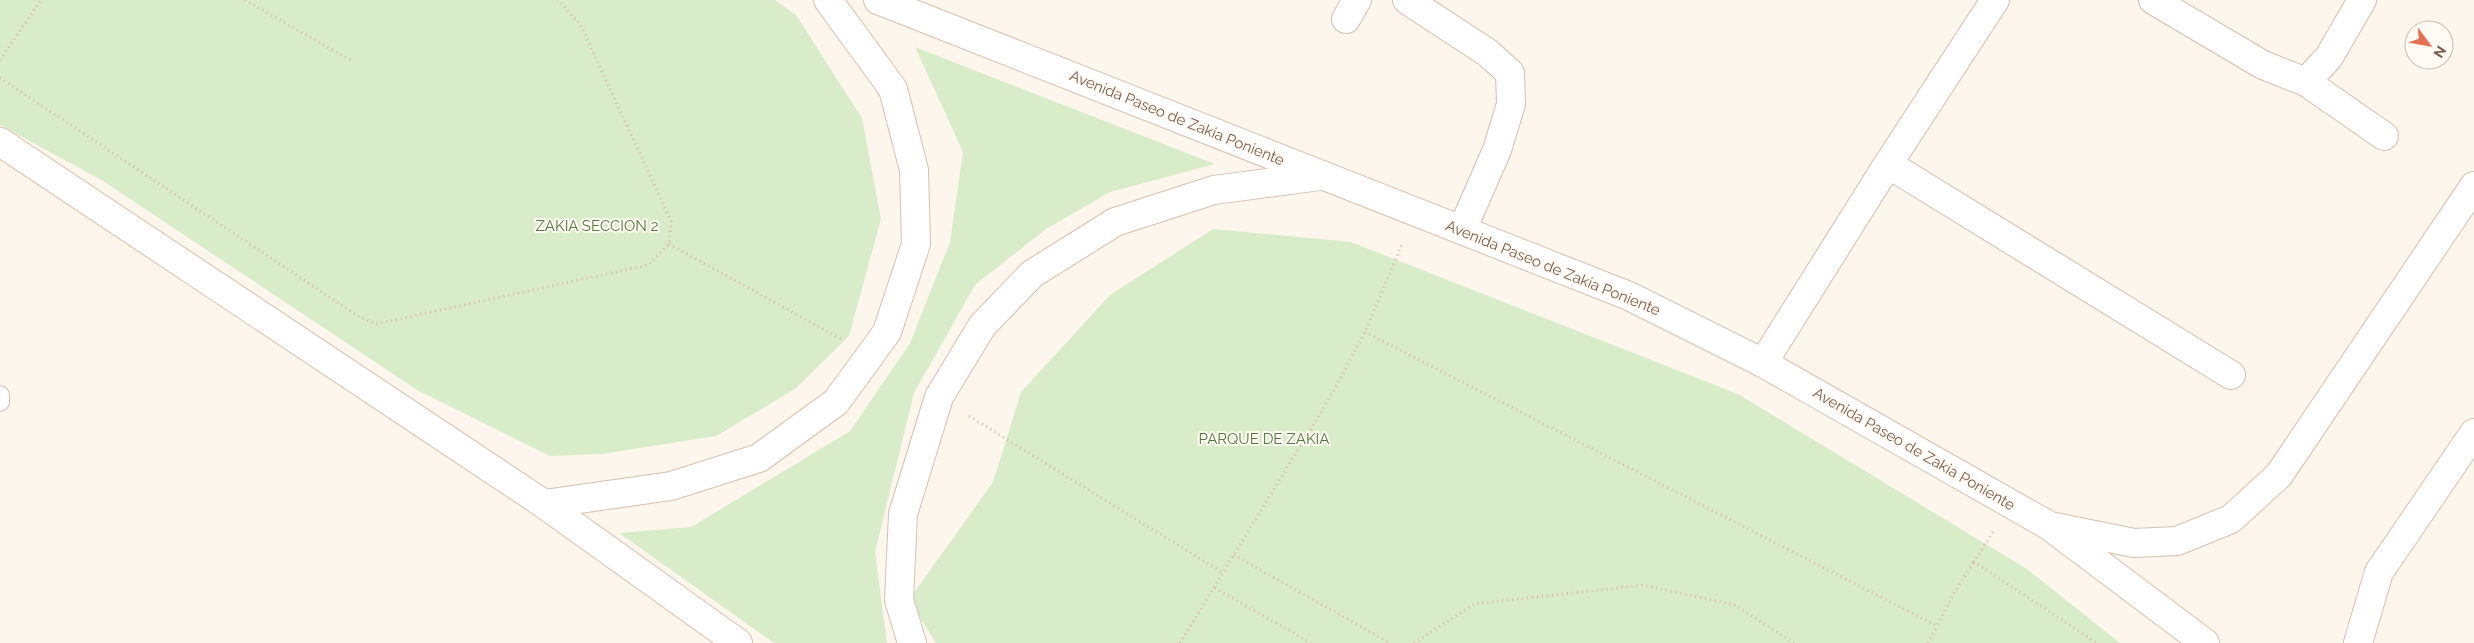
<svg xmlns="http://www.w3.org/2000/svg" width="2474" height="643" font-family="Raleway,sans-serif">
  <rect width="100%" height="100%" fill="#fdf6ec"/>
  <path fill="#d8ecc9" d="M0,0H775L796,15L862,118L881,219L849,336L795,389L716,436L602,454L550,456L417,390L103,181L0,125Z
    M915,47L1215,164L1110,192L1046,229L975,285L914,393L875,552L887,643H774L619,533L691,527L850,431L910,343L950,242L963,152Z
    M1213,229L1351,242L1738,394L2027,569L2120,643H936L909,600L993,482L1021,392L1110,295Z"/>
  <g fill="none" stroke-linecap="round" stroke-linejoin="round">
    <g stroke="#d1beb0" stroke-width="20">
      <path id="lane" d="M0,395V402"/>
    </g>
    <g stroke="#d1beb0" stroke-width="30">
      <path id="street" d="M1407,0L1488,53L1510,73L1511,104L1497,150L1462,230
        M2153,0L2263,65L2306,82L2329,57L2362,0
        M1346,19L1357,0
        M2306,82L2384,136
        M1888,164L2231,375
        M1763,363L1888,164L1995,0"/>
    </g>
    <g stroke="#d6c0b0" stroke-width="30">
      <path id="secondary" d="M878,0L1629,296L1763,363L2048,525L2205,643
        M0,142L544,504L738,643
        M544,504L671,486L759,458L836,402L887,332L916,244L914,170L893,89L828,0
        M2055,527L2134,543L2177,541L2231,519L2279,475L2474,186
        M912,643L899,600L903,514L939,397L982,326L1032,274L1115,222L1214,190L1320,176
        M2358,643L2379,572L2474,433"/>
    </g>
    <path stroke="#d9b8a5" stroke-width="3" stroke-dasharray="1 4" stroke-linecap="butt" d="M245,0L352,61
      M0,60L41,0
      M0,78L358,316L376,324L648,265L669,244L671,221L580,24L558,0
      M669,244L841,339
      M1365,332L1937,626L1955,591L1974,562
      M969,416L1223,573
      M1993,532L1974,562L2097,643
      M1234,555L1390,643
      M1215,588L1311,643
      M1180,643L1332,394L1365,332L1403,242
      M1414,643L1474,604L1643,585L1735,605L1794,643
      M1928,643L1937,626"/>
    <use href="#lane" stroke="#fff" stroke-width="18"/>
    <use href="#street" stroke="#fff" stroke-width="28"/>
    <use href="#secondary" stroke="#fff" stroke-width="28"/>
  </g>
  <g text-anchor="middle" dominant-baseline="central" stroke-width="4" stroke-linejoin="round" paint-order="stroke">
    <g font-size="15" fill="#7a5c4d" stroke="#fffaf3">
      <text transform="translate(1177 118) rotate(22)">Avenida Paseo de Zakia Poniente</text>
      <text transform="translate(1553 268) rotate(22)">Avenida Paseo de Zakia Poniente</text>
      <text transform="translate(1914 449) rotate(30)">Avenida Paseo de Zakia Poniente</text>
    </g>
    <g font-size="15" fill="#537a41" stroke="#fffaf3">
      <text x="597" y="226">ZAKIA SECCION 2</text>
      <text x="1264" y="439">PARQUE DE ZAKIA</text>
    </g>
  </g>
  <g transform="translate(2429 45) rotate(122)"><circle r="24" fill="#fffaf3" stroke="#cabbb1"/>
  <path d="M0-4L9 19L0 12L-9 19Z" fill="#e76f51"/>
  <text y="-8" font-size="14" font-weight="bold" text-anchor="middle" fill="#7a5c4d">N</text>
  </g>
</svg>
